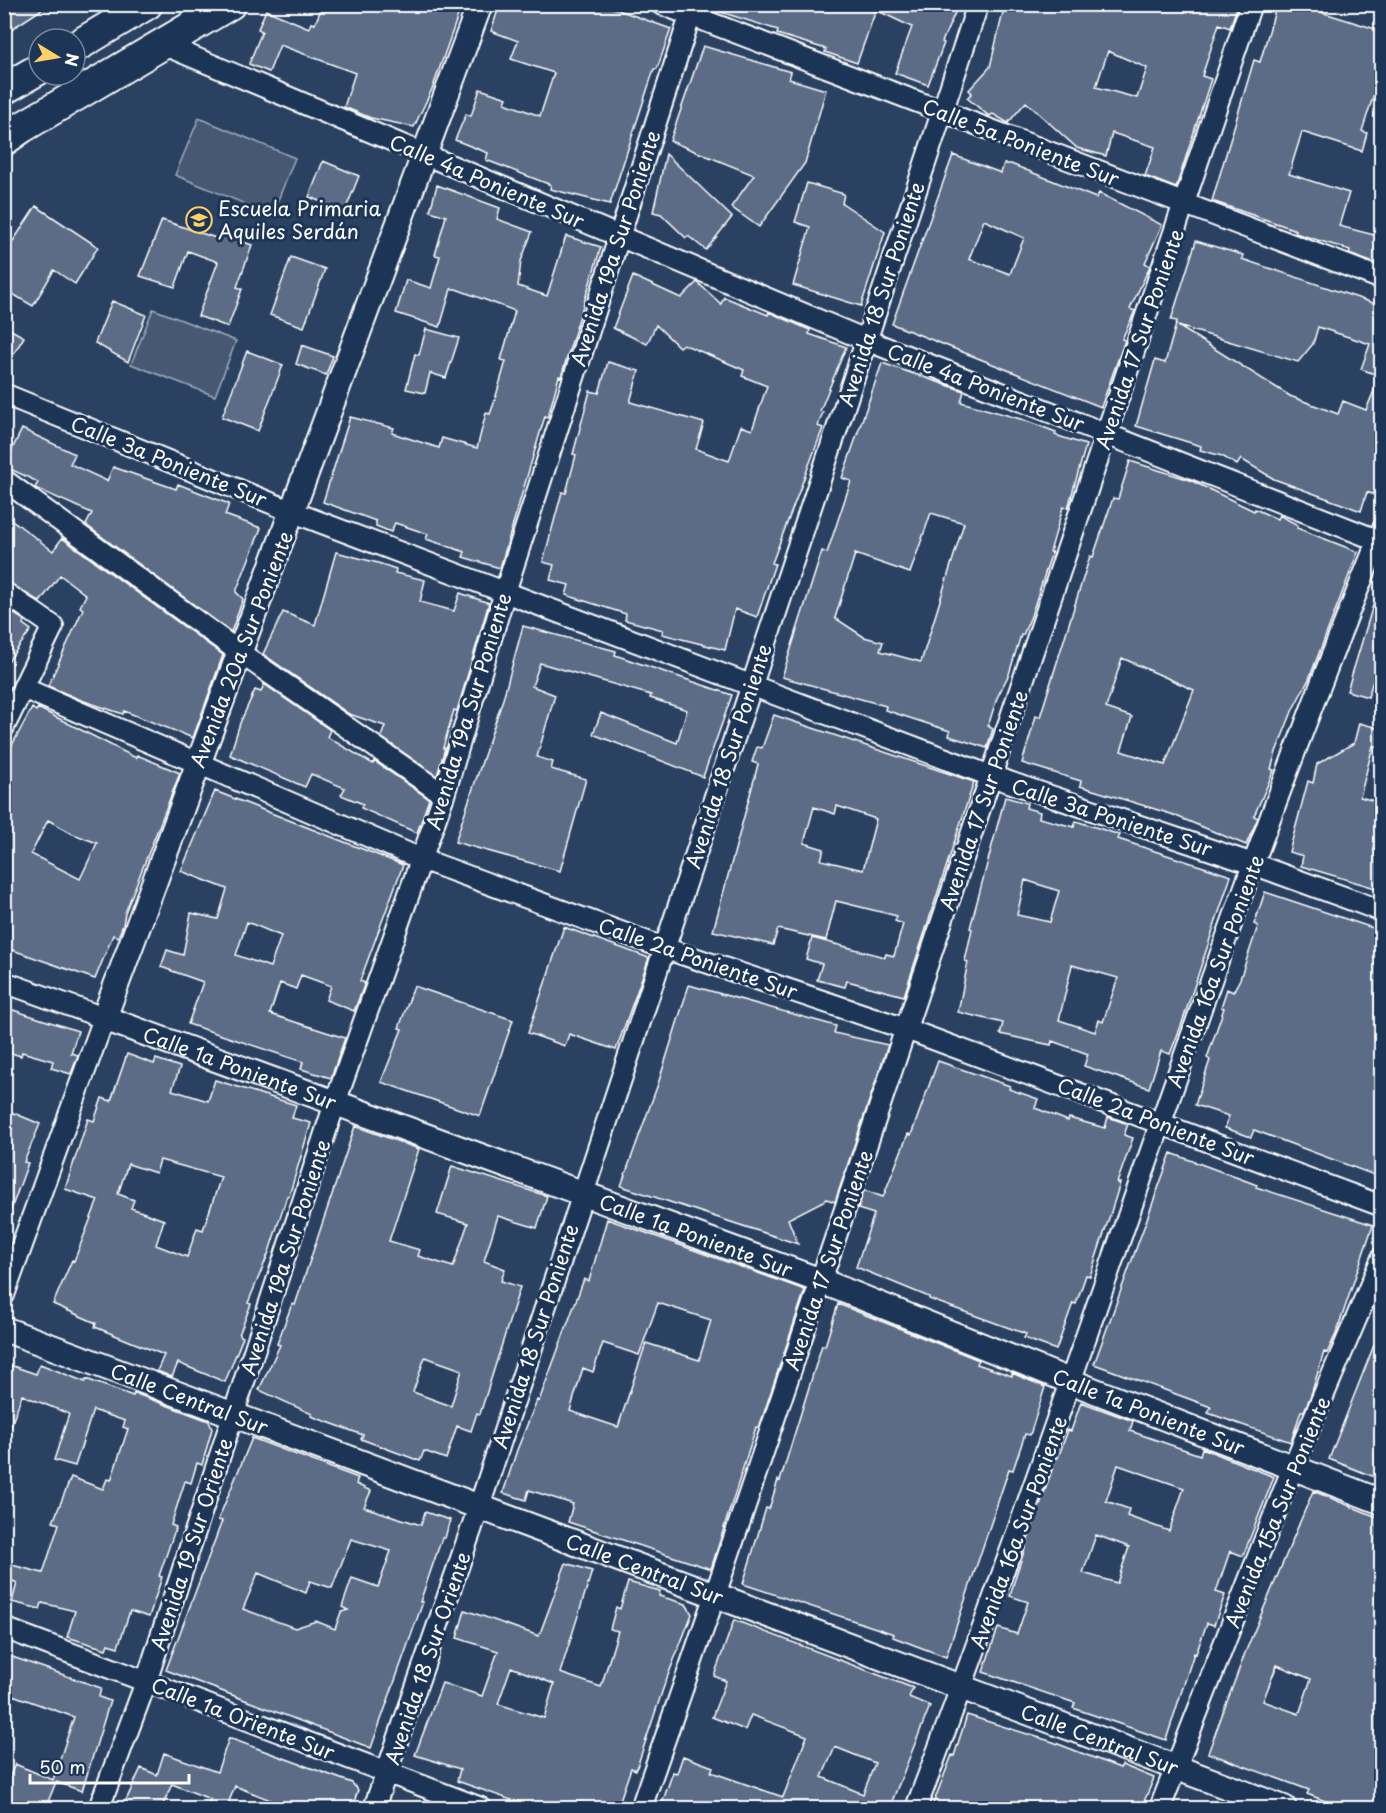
<svg xmlns="http://www.w3.org/2000/svg" width="1386" height="1813" font-family="'Playpen Sans',sans-serif">
  <rect width="100%" height="100%" fill="#2a4161"/>
  <filter id="ink" filterUnits="userSpaceOnUse"><feTurbulence type="fractalNoise" baseFrequency=".0167" numOctaves="2"/><feDisplacementMap in="SourceGraphic" scale="12" xChannelSelector="R" yChannelSelector="G"/><feConvolveMatrix kernelMatrix="1 2 1 2 8 2 1 2 1" color-interpolation-filters="sRGB"/></filter>
  <g filter="url(#ink)">
    <path fill="#465975" stroke="#a2acba" stroke-width="1.5" d="M199,118L295,158L272,215L175,175Z
      M153,309L236,341L215,396L131,364Z"/>
    <path fill="#5b6c86" stroke="#fff" stroke-width="1.5" fill-rule="evenodd" d="M4,4H50L4,34Z
      M323,4H462L433,87L414,127L371,118L344,107L355,73L280,45L269,72L249,64L262,31L258,29L266,10L309,28L311,23L315,24Z
      M500,4H602L671,29L657,69H654L610,204L550,189L551,185L486,160L488,153L455,140L466,114L471,116L480,89L507,98L505,103L540,116L554,73L511,59L518,41L491,31Z
      M709,4H959L942,42L944,43L928,85L895,73L912,27L876,10L857,63L825,52L826,49L777,34L778,30L708,8Z
      M1005,4H1238L1230,28L1219,24L1202,76L1211,79L1176,188L1145,176L1155,147L1112,133L1106,156L1077,148L1026,102L1008,123L993,114L989,116L967,98L972,93L969,90L990,67ZM1108,51L1147,68L1137,98L1096,87Z
      M1277,4H1324L1321,12L1382,31V69L1362,131L1367,133L1362,151L1302,132L1289,174L1349,193L1339,226L1382,237V266L1349,254L1350,250L1295,233L1296,230L1212,201L1254,60L1260,62Z
      M703,46L791,72L789,79L826,90L805,163L759,227L731,207L754,175L670,141Z
      M666,154L732,217L706,250L688,236L686,238L661,214L653,212Z
      M953,155L1001,173L1004,164H1011L1096,198L1099,193L1162,225L1145,263L1150,266L1130,309L1135,311L1122,339L1125,340L1101,407L892,324ZM984,220L1024,238L1010,274L969,259Z
      M323,161L359,176L345,211L309,197Z
      M807,183L844,194L842,203L885,232L861,306L793,285L810,227L795,222Z
      M437,185L500,208L497,219L532,232L521,261L518,286L547,296L566,236L601,247L561,377L559,376L548,417L545,416L500,568L463,557L465,552L426,539L428,534L395,523L391,532L376,526V521L323,502L350,417L394,428L392,433L439,448L442,438L477,448L486,413L490,414L494,403L506,361L501,360L515,311L456,289H451L440,327L396,313L406,280L431,288L440,256L435,255L446,216L430,211Z
      M36,206L98,247L75,284L54,270L33,306L4,289V255Z
      M162,220L216,238L218,233L252,245L237,287L242,289L228,327L198,316L218,262L188,251L175,287L140,276Z
      M1196,241L1243,255L1242,259L1382,306V485L1377,496L1367,492L1361,511L1274,479L1241,459L1237,465L1222,456L1200,450L1201,446L1136,426L1155,360L1165,363L1177,321L1171,320ZM1178,326L1298,362L1313,344L1318,327L1370,344L1361,369L1380,376L1366,410L1343,401L1338,414L1290,396Z
      M291,257L325,269L304,327L270,315Z
      M633,276L681,298L697,282L721,304L724,297L768,315L769,312L810,330L809,334L846,347L820,411L823,412L818,426L823,428L772,563L775,564L757,617L735,609L725,650L662,634L663,630L625,620L626,614L566,595L569,585L550,580L554,565L543,562L562,492L566,493L576,455L573,454L590,391L599,393L608,362L639,371L630,402L704,423L696,449L729,461L741,426L752,430L767,386L742,376L744,370L714,357L683,344L679,347L656,325L647,344L613,328Z
      M112,301L146,315L128,362L95,343Z
      M4,326L24,337L4,370Z
      M426,329L459,338L446,378L430,373L425,393L406,389L415,354L419,355Z
      M302,345L333,356L326,375L296,364Z
      M247,351L283,365L258,431L222,417Z
      M882,363L964,391L961,402L1024,420L1056,432L1055,435L1086,445L1068,508L1063,507L1050,552H1052L1031,616L1023,635H1021L1009,674L997,698L988,726L993,729L987,748L949,736L950,731L885,710L886,706L782,677L822,551L827,553L851,481L842,478ZM931,513L964,523L921,662L880,651L883,642L864,637L835,618L855,554L910,573Z
      M22,429L75,454L70,464L107,481L113,467L176,489L178,484L229,504L225,515L261,528L236,592L243,599L231,632L86,525L92,513L35,488L38,482L4,466Z
      M1130,461L1190,480L1254,511L1255,509L1277,519L1279,515L1298,525L1297,528L1358,552L1309,679L1293,709L1276,752L1271,769L1274,770L1254,816L1258,818L1246,845L1171,814L1080,786L1081,781L1022,763L1036,716L1040,717L1090,556L1093,557L1113,498L1118,499ZM1122,658L1194,690L1165,765L1121,751L1132,717L1106,708Z
      M4,514L53,551L62,538L223,655L193,738L124,711L123,714L81,700L48,686L83,609L80,607L86,595L60,575L40,602L4,580Z
      M336,552L378,563L396,569L395,573L425,580L420,602L454,611L460,593L489,603L457,711L454,710L443,748H445L437,776L381,737L385,726L349,714L263,654L283,612L315,625Z
      M1377,592L1382,593V652L1368,697L1347,691Z
      M4,607L25,621L23,624L31,630L4,667Z
      M523,626L616,651L615,655L732,695L703,777L593,734L601,713L677,743L687,710L650,698L651,695L540,663L532,686L555,695L537,757L553,762L551,769L586,779L560,871L455,842L503,699Z
      M264,684L330,730L327,737L373,764L374,761L429,799L417,833L361,808L363,804L341,795L345,788L311,774L305,787L230,755L240,723L255,690L261,692Z
      M32,708L36,711L38,708L136,758L137,755L180,773L125,913L123,925L118,937L113,935L95,979L4,947V760ZM48,820L73,834L97,843L80,879L31,854Z
      M774,715L974,782L904,996L847,981L845,987L817,980L822,964L806,959L812,938L885,957L886,954L894,956L903,924L895,921L897,916L836,901L826,940L778,929L773,945L713,931L755,776L758,764L752,762L757,747L762,748ZM837,806L876,819L863,870L821,860L824,849L804,843L814,807L835,814Z
      M1359,723L1382,729V748L1373,746L1360,797L1382,803V890L1301,866L1303,856L1289,852L1308,781L1313,783L1317,764L1354,743Z
      M215,791L403,865L360,981L365,983L354,1011L326,1000L331,986L301,975L296,989L280,983L270,1014L345,1038L331,1078L301,1069L303,1062L188,1024L203,982L161,967L167,950L183,955L191,913L218,919L227,889L181,871ZM247,922L281,936L270,967L236,955Z
      M1005,797L1027,803L1026,808L1040,812L1039,818L1074,827L1076,821L1120,835L1118,839L1231,876L1181,1026L1170,1054L1161,1051L1149,1088L1084,1066L1088,1054L1052,1041L1051,1045L1000,1034L1003,1023L958,1012L968,962L965,961L972,929L970,928ZM1025,880L1059,891L1050,922L1017,915ZM1072,965L1118,978L1103,1022L1099,1020L1095,1032L1059,1020Z
      M1265,892L1382,931V1178L1254,1130L1251,1137L1225,1128L1229,1116L1195,1105L1210,1060L1207,1058L1224,1008L1221,1007L1227,989L1233,992L1240,979L1258,926L1254,924Z
      M564,927L649,958L616,1050L569,1034L565,1046L528,1033Z
      M689,985L836,1026L834,1033L888,1045L835,1202L827,1199L788,1219L798,1244L621,1186L658,1084Z
      M414,986L513,1020L480,1116L381,1082L402,1029L399,1028Z
      M10,1009L78,1031L71,1053L78,1055L71,1074L51,1068L53,1061L22,1052L21,1056L4,1051V1023Z
      M127,1054L154,1064L156,1059L180,1067L172,1090L208,1101L215,1080L296,1105L292,1118L311,1123L289,1196H287L269,1252L248,1303L251,1304L239,1335L243,1337L225,1382L178,1363L172,1377L157,1371L164,1355L95,1327L96,1323L53,1304L72,1260L74,1261L98,1200L65,1189L88,1119L94,1121L102,1098L111,1101ZM160,1160L221,1177L203,1230L197,1228L187,1257L156,1245L164,1220L131,1208L134,1200L118,1194L128,1164L156,1173Z
      M938,1061L1010,1086L1009,1089L1038,1099L1035,1108L1068,1121L1069,1118L1105,1128L1108,1117L1128,1124L1124,1135L1133,1138L1117,1183H1120L1111,1212L1090,1276L1086,1275L1076,1304L1073,1303L1056,1350L1024,1338L1026,1334L929,1299V1297L856,1267L874,1214L858,1209L864,1190L883,1197L908,1134L911,1135Z
      M4,1109L40,1124L24,1162L28,1163L6,1223Z
      M355,1126L419,1149L389,1241L420,1250L418,1256L453,1267L468,1223L437,1214L452,1166L547,1196L537,1228L498,1216L484,1261L505,1269L501,1281L520,1287L480,1414L477,1413L471,1431L457,1426L446,1459L424,1451L420,1461L393,1451L361,1439L363,1435L311,1416L312,1414L259,1390L280,1345L277,1344L292,1304L295,1305ZM425,1357L462,1370L451,1406L413,1392Z
      M1171,1153L1257,1185L1256,1187L1373,1225L1336,1334L1327,1353L1324,1352L1311,1395L1304,1411H1301L1291,1442L1208,1413L1211,1407L1094,1364Z
      M607,1219L805,1290L759,1428L756,1427L711,1569L568,1522L573,1504L529,1490L526,1500L503,1493L517,1450L537,1400L539,1401L584,1279L589,1281ZM658,1303L711,1320L699,1360L646,1343L618,1427L570,1411L583,1368L593,1372L603,1343L639,1355Z
      M838,1304L979,1360L977,1364L1012,1376V1373L1045,1387L1030,1435L1025,1434L1013,1470L1009,1469L946,1657L893,1637L894,1634L743,1584L766,1508L769,1509L778,1480L780,1481L822,1345L825,1346Z
      M1380,1330H1382V1480L1329,1459Z
      M4,1363L36,1374L40,1364L85,1382L86,1379L133,1396L134,1393L209,1421L212,1429L202,1465L197,1463L191,1483L185,1481L171,1525L176,1527L159,1576L162,1577L149,1617L130,1611L118,1647L108,1644L106,1649L67,1637L75,1611L42,1603L40,1609L12,1602L17,1583L4,1577V1563L43,1573L59,1524L53,1522L71,1477L103,1489L107,1479L111,1480L128,1429L123,1427L125,1421L93,1410L75,1466L54,1460L69,1414L22,1395L7,1437H4Z
      M1081,1402L1133,1421L1130,1431L1200,1455L1202,1448L1274,1477L1243,1556L1230,1551L1216,1592L1225,1595L1214,1625L1207,1623L1196,1654L1194,1653L1166,1740L1073,1708L1075,1703L983,1672L998,1628L1017,1634L1028,1602L1010,1596L1016,1575L1056,1458H1058L1068,1430L1071,1431ZM1118,1465L1184,1488L1169,1531L1127,1516L1129,1509L1106,1501ZM1096,1535L1129,1547L1117,1583L1083,1573Z
      M252,1438L358,1478L356,1484L371,1491L364,1507L421,1525L425,1512L450,1520L445,1538H442L420,1602H423L371,1748L166,1670L222,1521L218,1520ZM351,1539L391,1551L378,1587L352,1578L342,1607L348,1610L341,1612L335,1629L316,1621L295,1628L243,1609L258,1573L306,1593L310,1581L332,1588Z
      M1313,1491L1382,1519V1809H1346L1307,1794L1309,1790L1208,1753L1245,1653ZM1277,1665L1311,1679L1299,1714L1263,1701Z
      M566,1563L592,1571L560,1673L601,1687L618,1631L610,1629L616,1607L620,1609L628,1582L660,1591L659,1596L686,1604L692,1614L665,1683L636,1770L631,1768L617,1809H537L457,1781L460,1769L415,1755L442,1683L482,1696L498,1651L457,1638L465,1610L539,1636ZM511,1667L554,1684L544,1718L498,1704Z
      M734,1620L913,1688L909,1697L930,1706L891,1804L898,1809H660L673,1772L677,1773L683,1756L713,1767L711,1772L783,1797L807,1736L751,1715L745,1730L712,1717L726,1681L714,1676ZM835,1747L875,1763L863,1794L822,1777Z
      M4,1654L101,1688L99,1697L110,1701L82,1791L56,1782L45,1809H4V1790L15,1764L53,1780L74,1717L4,1692Z
      M967,1715L1053,1742L1120,1768L1122,1765L1154,1778L1141,1809H931L952,1755L954,1756Z
      M229,1738L352,1783L358,1790L352,1809H293L235,1786L226,1809H206L210,1799L172,1784L161,1809H122L141,1768L157,1775L164,1753L217,1772Z"/>
    <g fill="none" stroke-linecap="round" stroke-linejoin="round">
      <g stroke="#fff" stroke-width="24">
        <path id="minor" d="M661,4L1382,279
          M162,44L866,340L1382,542
          M4,394L293,512L991,776L1253,864L1382,911
          M4,480L239,652L444,795
          M4,592L53,626L4,727
          M23,688L421,859L664,948L906,1029L1382,1206
          M4,982L104,1018L4,1295
          M4,1628L481,1808
          M99,1808L146,1682L335,1103L444,795L505,592L694,4
          M374,1808L479,1507L978,4
          M641,1808L715,1595L1251,4
          M916,1808C1077,1385 1210,950 1382,530
          M1160,1808L1293,1467L1382,1258"/>
      </g>
      <g stroke="#fff" stroke-width="28">
        <g id="tertiary">
          <path id="s1" d="M480,4L104,1018L821,1281L1072,1382L1382,1502"/>
          <path id="s2" d="M4,1329L1284,1808"/>
        </g>
      </g>
      <g stroke="#fff" stroke-width="34">
        <path id="primary" d="M75,47L147,4
          M4,89L39,69
          M4,140L21,128L230,4"/>
      </g>
      <use href="#minor" stroke="#1d3557" stroke-width="20"/>
      <use href="#tertiary" stroke="#1d3557" stroke-width="24"/>
      <use href="#primary" stroke="#1d3557" stroke-width="30"/>
    </g>
  </g>
  <defs>
    <g id="school-ring" transform="scale(1.35)"><circle r="9.5" fill="#1d3557" stroke="#ffd166" stroke-width="1.5"/><path d="M0-5L7-2L0 1L-7-2ZM-4 1L0 2.5L4 1V4Q0 6-4 4Z" fill="#ffd166"/></g>
  </defs>
  <g fill-rule="evenodd">
    <use href="#school-ring" x="199" y="220"/>
  </g>
  <g text-anchor="middle" dominant-baseline="central" stroke-width="6" stroke-linejoin="round" paint-order="stroke">
    <g font-size="20" fill="#fff" stroke="#1d3557">
      <text transform="translate(1021 142) rotate(21)">Calle 5a Poniente Sur</text>
      <text transform="translate(487 181) rotate(23)">Calle 4a Poniente Sur</text>
      <text transform="translate(615 248) rotate(-72)">Avenida 19a Sur Poniente</text>
      <text transform="translate(881 294) rotate(-72)">Avenida 18 Sur Poniente</text>
      <text transform="translate(1139 339) rotate(-71)">Avenida 17 Sur Poniente</text>
      <text transform="translate(986 387) rotate(21)">Calle 4a Poniente Sur</text>
      <text transform="translate(169 461) rotate(22)">Calle 3a Poniente Sur</text>
      <text transform="translate(241 649) rotate(-69)">Avenida 20a Sur Poniente</text>
      <text transform="translate(468 711) rotate(-73)">Avenida 19a Sur Poniente</text>
      <text transform="translate(728 756) rotate(-72)">Avenida 18 Sur Poniente</text>
      <text transform="translate(983 800) rotate(-71)">Avenida 17 Sur Poniente</text>
      <text transform="translate(1112 817) rotate(18)">Calle 3a Poniente Sur</text>
      <text transform="translate(698 958) rotate(19)">Calle 2a Poniente Sur</text>
      <text transform="translate(1215 971) rotate(-70)">Avenida 16a Sur Poniente</text>
      <text stroke="none"><textPath href="#s1" startOffset="1226">Calle 1a Poniente Sur</textPath></text>
      <text transform="translate(1156 1121) rotate(21)">Calle 2a Poniente Sur</text>
      <text stroke="none"><textPath href="#s1" startOffset="1712">Calle 1a Poniente Sur</textPath></text>
      <text transform="translate(285 1257) rotate(-72)">Avenida 19a Sur Poniente</text>
      <text transform="translate(828 1260) rotate(-71)">Avenida 17 Sur Poniente</text>
      <text transform="translate(535 1336) rotate(-72)">Avenida 18 Sur Poniente</text>
      <text stroke="none"><textPath href="#s2" startOffset="198">Calle Central Sur</textPath></text>
      <text stroke="none"><textPath href="#s1" startOffset="2198">Calle 1a Poniente Sur</textPath></text>
      <text transform="translate(1277 1512) rotate(-68)">Avenida 15a Sur Poniente</text>
      <text transform="translate(1018 1532) rotate(-70)">Avenida 16a Sur Poniente</text>
      <text transform="translate(191 1544) rotate(-72)">Avenida 19 Sur Oriente</text>
      <text stroke="none"><textPath href="#s2" startOffset="684">Calle Central Sur</textPath></text>
      <text transform="translate(427 1658) rotate(-71)">Avenida 18 Sur Oriente</text>
      <text transform="translate(243 1718) rotate(21)">Calle 1a Oriente Sur</text>
      <text stroke="none"><textPath href="#s2" startOffset="1170">Calle Central Sur</textPath></text>
    </g>
    <g font-size="20" fill="#fff" stroke="#1d3557" text-anchor="start">
      <text x="218" y="208">Escuela Primaria<tspan x="218" dy="23">Aquiles Serdán</tspan></text>
    </g>
  </g>
  <rect width="1386" height="1813" fill="none" stroke="#1d3557" stroke-width="24"/>
  <rect x="12" y="12" width="1362" height="1789" fill="none" stroke="#fff" stroke-width="2" filter="url(#ink)"/>
  <g transform="translate(57 57) rotate(101)"><circle r="28" fill="#1d3557" stroke="#77869a" stroke-width="1.5"/>
  <path d="M0-4.5L10 22L0 15L-10 22Z" fill="#ffd166"/>
  <text y="-9" font-size="16" font-weight="bold" text-anchor="middle" fill="#ffffff">N</text>
  </g>
  <path d="M30 1774v9h159v-9" fill="none" stroke="#ffffff" stroke-width="3"/>
  <text x="39" y="1774" font-size="18" fill="#ffffff" stroke="#1d3557" stroke-width="4.5" paint-order="stroke">50 m</text>
</svg>
